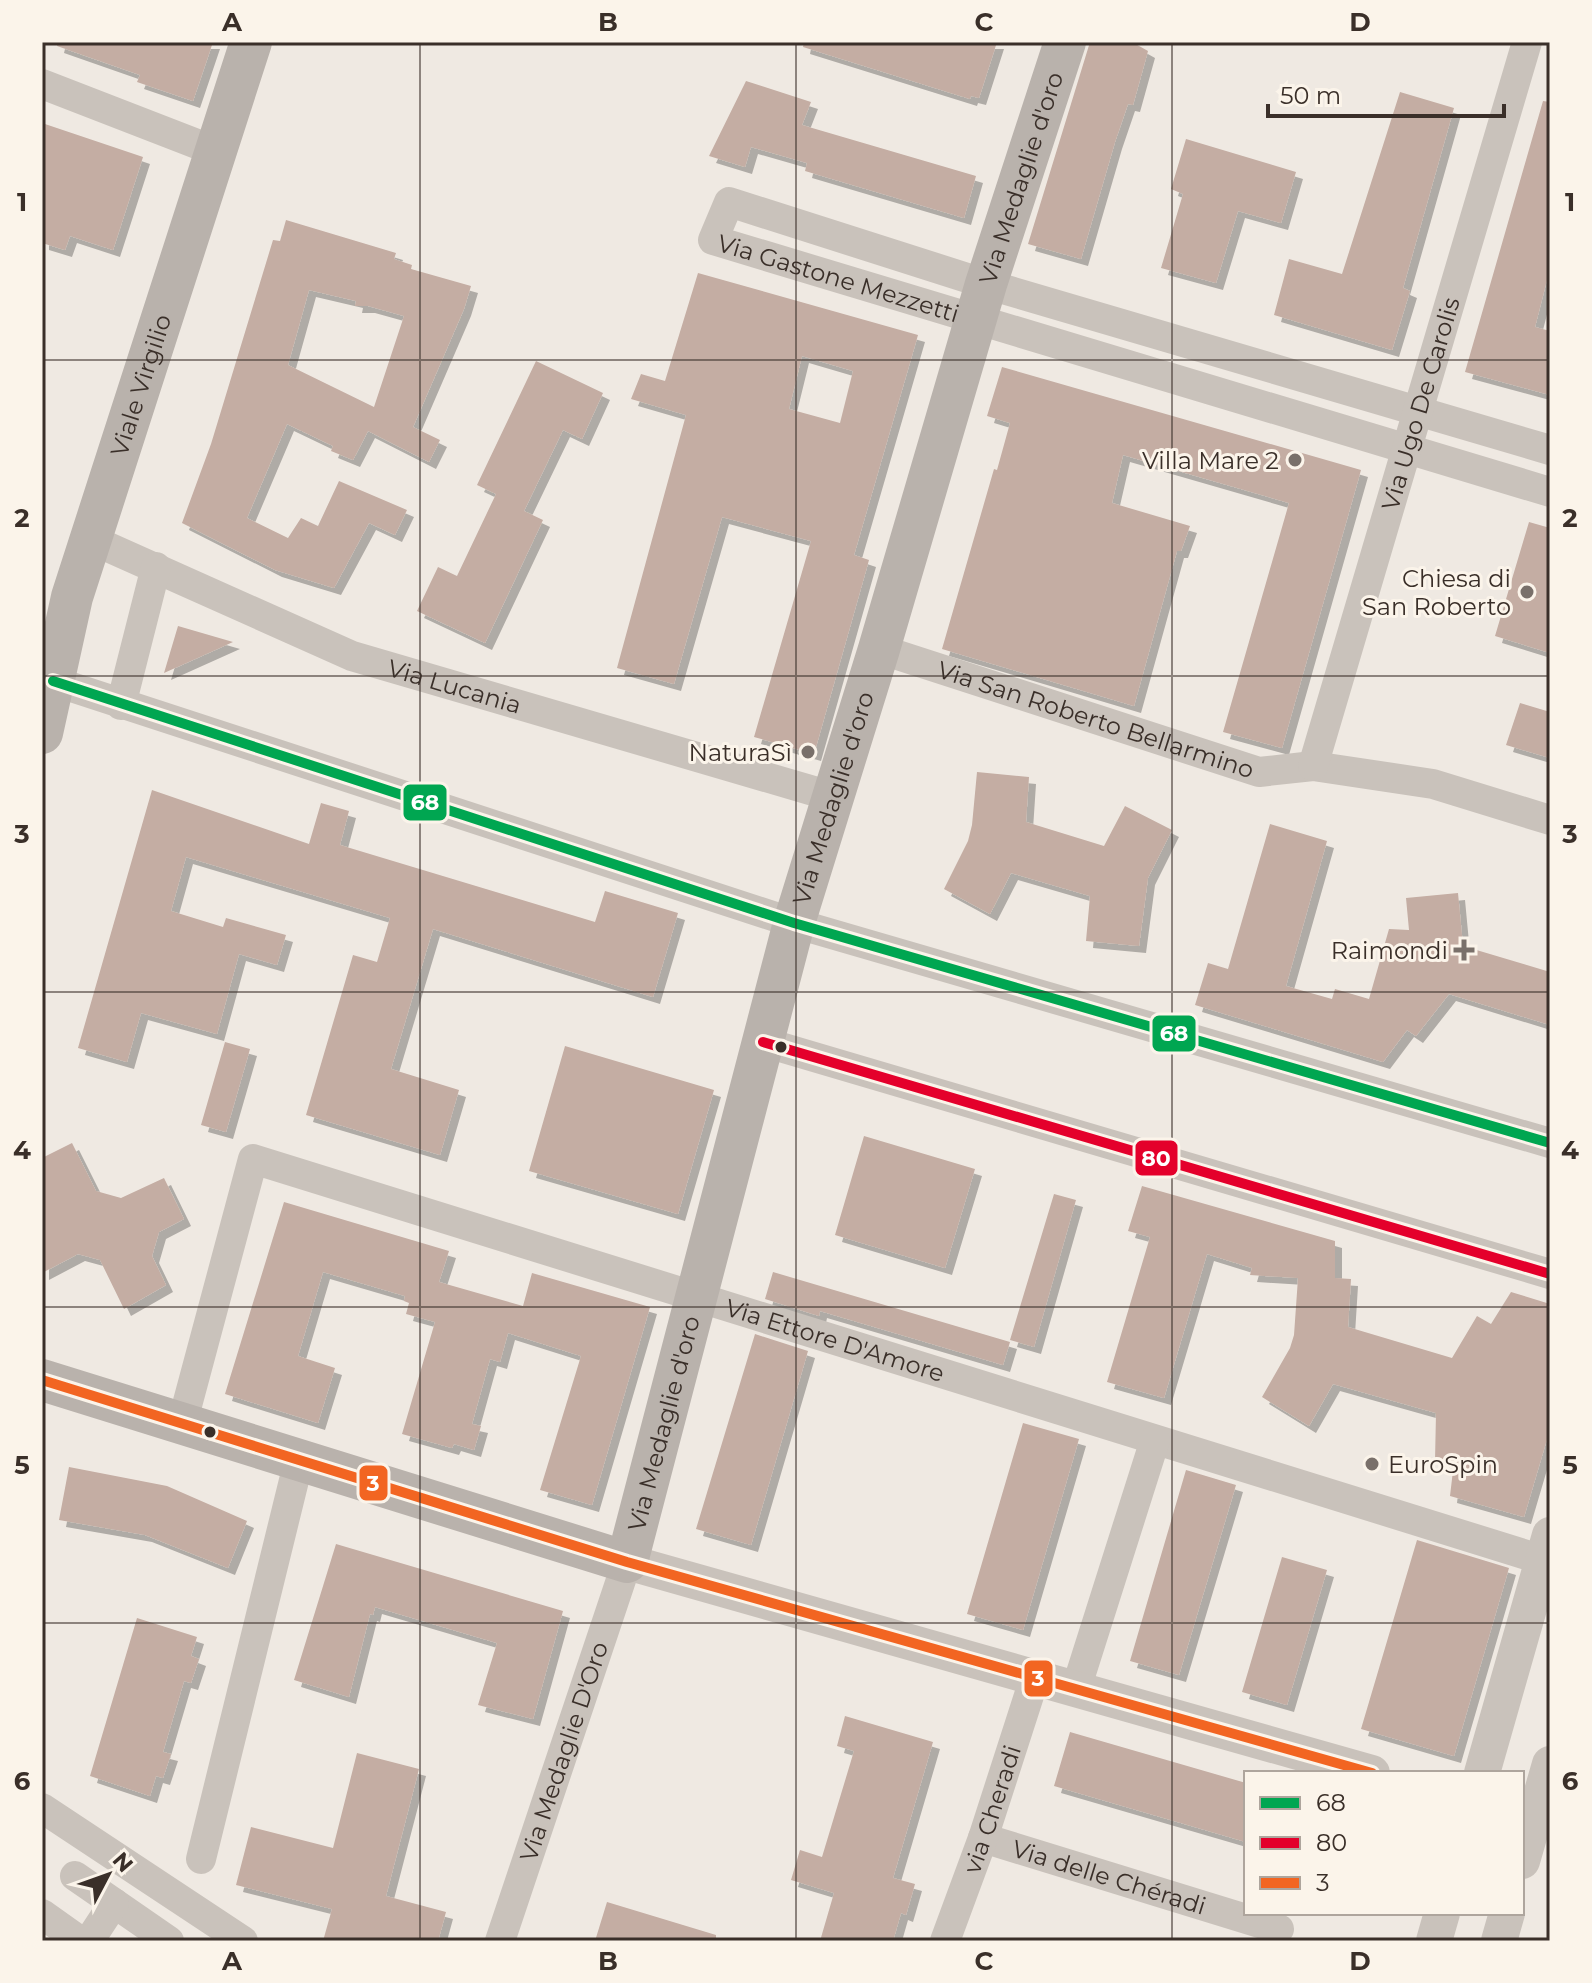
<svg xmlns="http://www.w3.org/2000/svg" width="1592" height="1983" font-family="Montserrat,sans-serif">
  <defs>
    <filter id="shadow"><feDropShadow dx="7" dy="7" stdDeviation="0" flood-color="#0004"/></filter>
  </defs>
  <rect width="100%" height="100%" fill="#efe9e2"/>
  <path fill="#c4ada3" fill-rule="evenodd" filter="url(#shadow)" d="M58,42H213L193,101L137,82L140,75L57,46Z
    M804,42H997L979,98L971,96L970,99L803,47Z
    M1090,42H1132L1148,51L1133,105L1128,104L1115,142L1081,259L1028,244Z
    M746,81L811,102L802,125L976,176L964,218L805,171L807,163L751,147L745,167L709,156Z
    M1400,92L1454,108L1403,288L1410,291L1392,350L1274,315L1289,259L1342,274Z
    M1543,101L1550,102V268L1535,327L1550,331V395L1465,372Z
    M42,123L143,157L113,250L70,236L65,250L42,243Z
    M1186,139L1296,172L1281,223L1238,211L1216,283L1161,268L1183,194L1171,189Z
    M286,220L396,253L394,259L412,265L411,269L471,286L464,309L413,427L440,440L429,462L368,431L353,460L331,451L333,446L287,424L247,518L288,538L301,518L318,526L339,481L407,510L395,535L369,523L334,588L275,570L182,523L211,444L273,240L280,241ZM309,290L356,301L355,306H368L404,316L374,407L288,365Z
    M698,273L918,335L854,555L869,560L814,754L754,737L811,541L722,517L674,684L617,668L686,415L631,399L641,374L665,381ZM802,356L853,371L840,423L789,409Z
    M536,361L603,393L582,439L563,430L524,511L543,520L485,643L417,611L438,567L457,576L496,494L477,485Z
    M1002,367L1361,470L1282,748L1223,732L1289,503L1123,455L1112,503L1190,526L1181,551H1177L1134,706L942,649L994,469L997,470L1010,423L987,416Z
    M1529,522L1550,528V653L1495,636Z
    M178,626L233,642L164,673Z
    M1520,703L1550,712V758L1506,745Z
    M977,772L1029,777L1026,822L1104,846L1125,806L1172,830L1148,878L1139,946L1086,941L1090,896L1011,873L990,914L944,889L968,841L972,825Z
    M152,790L309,844L321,803L349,811L340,845L595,922L605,891L678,913L653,997L433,929L391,1069L459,1090L440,1155L306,1115L353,955L377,962L390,918L186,857L171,911L223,927L226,918L286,935L277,965L239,954L217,1034L141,1013L127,1062L78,1048Z
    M1270,824L1327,841L1286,986L1332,999L1335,989L1369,999L1389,929L1409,930L1406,898L1458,893L1463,946L1550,972V1025L1449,994L1416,1036L1407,1030L1383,1062L1195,1005L1208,963L1228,969Z
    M225,1042L250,1049L226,1132L201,1125Z
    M565,1046L714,1090L678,1214L529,1171Z
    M864,1136L975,1169L945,1268L835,1235Z
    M72,1143L96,1191L121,1198L164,1178L184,1219L159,1232L152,1256L166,1285L124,1309L100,1260L78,1254L42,1273V1158Z
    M1142,1186L1335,1241V1278L1351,1279L1348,1327L1452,1358L1477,1316L1491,1324L1511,1292L1550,1304V1429L1524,1517L1450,1496L1454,1462L1435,1461L1436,1413L1333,1384L1309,1426L1262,1397L1290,1348L1294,1335L1298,1278L1250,1275L1252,1268L1207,1254L1164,1398L1107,1382L1150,1237L1128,1231Z
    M1054,1194L1076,1200L1034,1347L1010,1340Z
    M284,1202L449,1251L439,1282L523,1306L532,1273L650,1307L592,1505L540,1490L581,1356L508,1333L500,1362L490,1359L472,1424L481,1426L474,1450L454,1444L452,1448L402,1434L435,1322L406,1314L409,1303L404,1301L405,1296L323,1272L298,1356L335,1368L318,1423L225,1394Z
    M773,1272L1010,1342L1003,1365L820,1311L819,1316L765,1299Z
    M755,1334L808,1351L751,1545L696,1529Z
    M1023,1423L1079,1439L1023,1630L967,1614Z
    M69,1467L167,1486L247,1521L228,1568L145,1535L59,1520Z
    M1186,1470L1236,1485L1179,1675L1130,1661Z
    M1417,1540L1509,1568L1454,1756L1361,1729Z
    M336,1544L563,1611L533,1719L478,1705L497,1643L375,1607L373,1615L370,1614L349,1697L294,1680Z
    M1282,1557L1327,1570L1287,1705L1242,1692Z
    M137,1618L197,1637L191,1656L199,1659L191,1683L184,1681L163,1752L171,1754L163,1778L156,1776L150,1796L90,1776Z
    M845,1716L933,1742L893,1878L915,1884L906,1915L901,1913L893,1941H820L834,1893L791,1880L800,1850L822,1857L854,1751L837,1746Z
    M1070,1732L1246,1783V1842L1054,1786Z
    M357,1753L419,1769L386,1896L446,1912L438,1941H323L332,1909L236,1885L251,1827L333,1848Z
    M607,1902L716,1935V1941H595Z"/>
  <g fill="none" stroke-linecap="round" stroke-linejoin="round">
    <g stroke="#c9c2bb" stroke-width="30">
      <path d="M42,84L215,151"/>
      <path id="s1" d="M1550,450L986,284L729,202L713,240L1550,492"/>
      <path id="s2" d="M90,539L352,656L834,797"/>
      <path id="s3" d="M879,649L1259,772L1313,766L1433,784L1550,820"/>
      <path d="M53,681L794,923L1550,1143"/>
      <path d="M121,705L156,567"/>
      <path id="s4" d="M1313,766L1527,42"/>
      <path d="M763,1042L1550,1274"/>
      <path id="s5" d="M182,1424L253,1159L1543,1560"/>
      <path d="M1076,1689L1155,1440"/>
      <path d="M42,1808L243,1941"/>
      <path id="s6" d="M983,1838L1279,1929"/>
      <path d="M201,1859L299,1460"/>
      <path d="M75,1876L169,1941"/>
      <path d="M42,1914L80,1941"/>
      <path d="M89,1941L114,1903"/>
      <path id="s7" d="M500,1941L627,1562"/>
      <path id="s8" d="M945,1941L983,1838L1035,1677"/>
    </g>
    <path stroke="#c9c2bb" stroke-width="36" d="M627,1562L1372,1773
      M1482,1773L1550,1535
      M1522,1861L1550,1764
      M1434,1941L1442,1913
      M1499,1941L1507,1913"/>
    <g stroke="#b9b2ac" stroke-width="42">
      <path id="s9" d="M42,733L72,597L251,42"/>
      <path id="s10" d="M42,1380L627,1562L794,923L879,649L986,284L1065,42"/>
    </g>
    <g stroke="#fbf4ea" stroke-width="16">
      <path id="bus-1" d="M53,681L794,923L1550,1143"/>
    </g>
    <g stroke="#fbf4ea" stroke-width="16">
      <path id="bus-2" d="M763,1042L1550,1274"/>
    </g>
    <g stroke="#fbf4ea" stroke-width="16">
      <path id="bus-3" d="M42,1380L627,1562L1372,1773"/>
    </g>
    <use href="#bus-1" stroke="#00a651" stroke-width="10"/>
    <use href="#bus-2" stroke="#e4002b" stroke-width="10"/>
    <use href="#bus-3" stroke="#f26522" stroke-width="10"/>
  </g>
  <path fill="none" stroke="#3a2f29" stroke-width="2" stroke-opacity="0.55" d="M420,42V1941M796,42V1941M1172,42V1941M42,360H1550M42,676H1550M42,992H1550M42,1307H1550M42,1623H1550"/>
  <g fill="#79706a" stroke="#fbf4ea" stroke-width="3">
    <circle cx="1295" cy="460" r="8"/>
    <circle cx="1527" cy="592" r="8"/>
    <circle cx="808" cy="752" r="8"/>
    <path d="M1460 938h8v8h8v8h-8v8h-8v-8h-8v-8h8z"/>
    <circle cx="1372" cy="1464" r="8"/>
  </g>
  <g fill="#3a2f29" stroke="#fbf4ea" stroke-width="3">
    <circle cx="781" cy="1047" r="7"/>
    <circle cx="210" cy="1432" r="7"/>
  </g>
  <g text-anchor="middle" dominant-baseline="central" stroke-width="6" stroke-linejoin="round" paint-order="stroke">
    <g font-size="24" fill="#3a2f29" stroke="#fbf4ea">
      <text stroke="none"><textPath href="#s10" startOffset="2052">Via Medaglie d'oro</textPath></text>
      <text stroke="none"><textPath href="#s1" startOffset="1030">Via Gastone Mezzetti</textPath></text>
      <text stroke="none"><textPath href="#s9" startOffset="362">Viale Virgilio</textPath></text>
      <text stroke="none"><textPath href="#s4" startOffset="378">Via Ugo De Carolis</textPath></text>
      <text stroke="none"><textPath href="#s2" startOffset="394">Via Lucania</textPath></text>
      <text stroke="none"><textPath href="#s3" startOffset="228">Via San Roberto Bellarmino</textPath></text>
      <text stroke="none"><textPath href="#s10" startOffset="1404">Via Medaglie d'oro</textPath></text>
      <text stroke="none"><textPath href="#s5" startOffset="884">Via Ettore D'Amore</textPath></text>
      <text stroke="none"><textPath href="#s10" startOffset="756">Via Medaglie d'oro</textPath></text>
      <text stroke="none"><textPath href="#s7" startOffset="200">Via Medaglie D'Oro</textPath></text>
      <text stroke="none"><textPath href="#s8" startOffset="140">via Cheradi</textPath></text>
      <text stroke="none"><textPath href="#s6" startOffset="132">Via delle Chéradi</textPath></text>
    </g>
    <g font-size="24" fill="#3a2f29" stroke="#fbf4ea" text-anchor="end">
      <text x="1279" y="460">Villa Mare 2</text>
      <text x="1511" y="578">Chiesa di<tspan x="1511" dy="28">San Roberto</tspan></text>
      <text x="792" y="752">NaturaSì</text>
      <text x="1448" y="950">Raimondi</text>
      <text x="1388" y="1464" text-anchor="start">EuroSpin</text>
    </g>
  </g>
  <g stroke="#fbf4ea" stroke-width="3">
    <rect x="402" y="783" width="46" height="39" rx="8" fill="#00a651"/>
    <rect x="1151" y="1014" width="46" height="39" rx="8" fill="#00a651"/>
    <rect x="1134" y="1139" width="45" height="38" rx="8" fill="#e4002b"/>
    <rect x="358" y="1464" width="31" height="38" rx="8" fill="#f26522"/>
    <rect x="1023" y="1659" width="31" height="39" rx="8" fill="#f26522"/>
  </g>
  <g font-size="22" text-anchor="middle" font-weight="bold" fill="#fff">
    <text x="425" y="810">68</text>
    <text x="1174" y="1041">68</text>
    <text x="1156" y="1166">80</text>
    <text x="373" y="1491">3</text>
    <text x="1038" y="1686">3</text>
  </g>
  <rect width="1592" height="1983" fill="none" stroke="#fbf4ea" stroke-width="88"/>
  <rect x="1244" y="1771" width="280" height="144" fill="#fbf4ea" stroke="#aea59d" stroke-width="2"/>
  <rect x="1260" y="1797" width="40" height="12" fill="#00a651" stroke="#aea59d" stroke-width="2"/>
  <text x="1316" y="1811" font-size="24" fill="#3a2f29">68</text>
  <rect x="1260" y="1837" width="40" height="12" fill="#e4002b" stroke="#aea59d" stroke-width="2"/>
  <text x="1316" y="1851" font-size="24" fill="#3a2f29">80</text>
  <rect x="1260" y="1877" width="40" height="12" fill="#f26522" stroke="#aea59d" stroke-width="2"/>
  <text x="1316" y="1891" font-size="24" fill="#3a2f29">3</text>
  <g transform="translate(108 1875) rotate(49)" stroke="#fbf4ea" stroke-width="6" paint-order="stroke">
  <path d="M0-6L14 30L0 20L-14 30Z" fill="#3a2f29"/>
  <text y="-12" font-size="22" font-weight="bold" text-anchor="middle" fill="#3a2f29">N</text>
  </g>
  <path d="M1268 104v12h236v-12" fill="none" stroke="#3a2f29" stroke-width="4"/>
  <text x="1280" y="104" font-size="24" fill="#3a2f29" stroke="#fbf4ea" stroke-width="6" paint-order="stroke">50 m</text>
  <rect x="44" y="44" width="1504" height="1895" fill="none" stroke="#3a2f29" stroke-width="3"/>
  <g font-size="26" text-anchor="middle" font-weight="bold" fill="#3a2f29">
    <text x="232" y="31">A</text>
    <text x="608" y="31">B</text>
    <text x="984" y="31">C</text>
    <text x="1360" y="31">D</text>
    <text x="22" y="211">1</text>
    <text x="1570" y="211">1</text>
    <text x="22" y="527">2</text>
    <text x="1570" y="527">2</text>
    <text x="22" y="843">3</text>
    <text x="1570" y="843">3</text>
    <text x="22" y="1159">4</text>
    <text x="1570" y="1159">4</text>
    <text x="22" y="1474">5</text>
    <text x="1570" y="1474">5</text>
    <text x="22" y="1790">6</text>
    <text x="1570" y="1790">6</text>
    <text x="232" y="1970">A</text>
    <text x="608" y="1970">B</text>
    <text x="984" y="1970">C</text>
    <text x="1360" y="1970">D</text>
  </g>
</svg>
